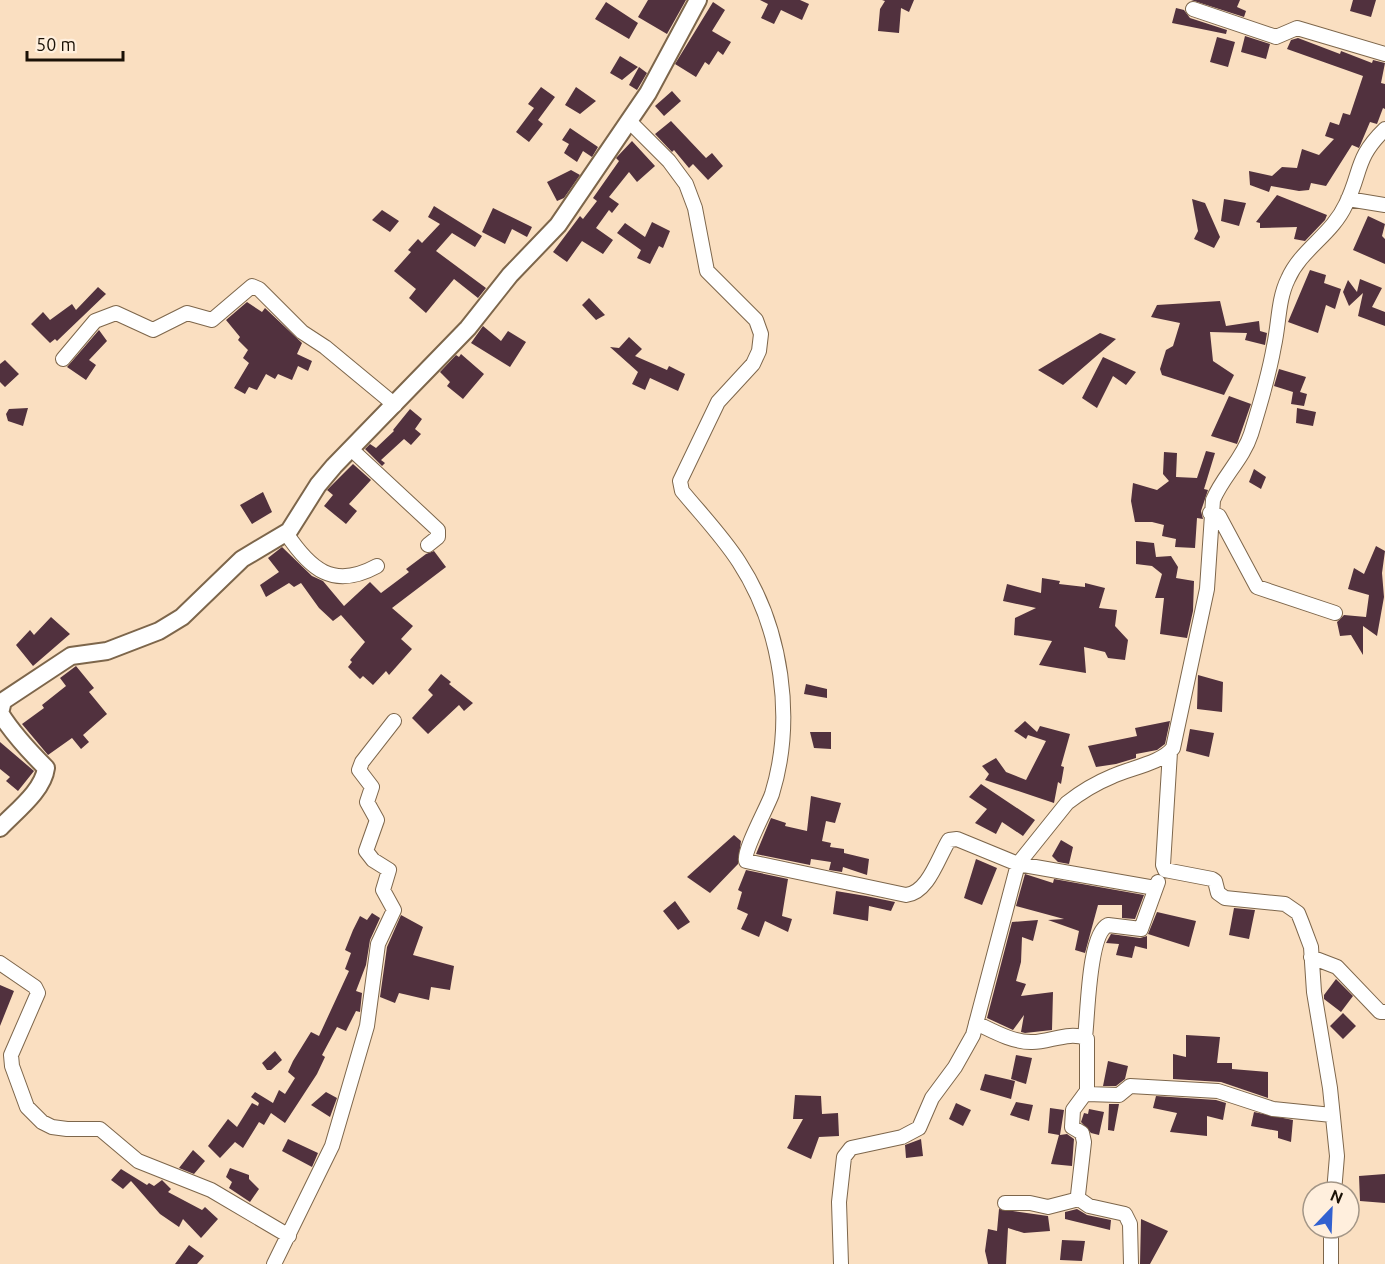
<svg xmlns="http://www.w3.org/2000/svg" width="1385" height="1264" font-family="Ubuntu,sans-serif">
  <rect width="100%" height="100%" fill="#fadfc1"/>
  <path fill="#51313e" d="M648,0H686L667,34L638,17Z
    M760,0H800L809,4L802,20L781,10L774,24L761,18L768,4Z
    M882,0H914L909,12L901,8L899,33L878,31L880,9L885,1Z
    M1191,0H1240L1237,7L1246,11L1244,17Z
    M1353,0H1376L1371,17L1350,11Z
    M606,2L638,23L629,39L595,19Z
    M713,2L725,10L712,31L731,42L723,55L718,51L709,65L705,62L696,77L675,64Z
    M1176,8L1184,10L1190,18L1227,30L1226,34L1172,23Z
    M1245,36L1270,44L1266,59L1241,52Z
    M1217,37L1235,42L1228,67L1210,62Z
    M1298,38L1340,54L1341,51L1372,63L1373,60L1385,63L1381,83L1385,84V109L1383,108L1377,124L1370,122L1359,148L1352,145L1326,186L1311,183L1309,190L1299,191L1271,186L1269,192L1250,185L1249,171L1272,176L1282,167L1297,168L1302,149L1319,155L1334,139L1325,136L1330,122L1339,125L1343,113L1350,115L1363,76L1287,49L1291,40Z
    M620,56L638,67L622,80L610,73Z
    M639,67L647,73L637,90L629,85Z
    M541,87L555,97L538,120L543,124L529,142L516,132L534,108L528,104Z
    M576,87L596,101L580,114L565,105Z
    M672,91L681,101L664,116L655,106Z
    M671,121L706,158L712,153L723,166L708,180L693,164L689,168L674,150L672,152L655,134Z
    M570,128L598,147L592,157L583,151L577,162L564,153L569,144L562,140Z
    M632,141L655,166L637,182L629,172L609,197L619,204L612,213L609,210L596,228L613,240L603,254L582,241L567,262L553,252L580,216L583,219L597,201L593,198L619,161L616,158Z
    M571,170L580,175L564,198L557,201L547,182Z
    M1277,195L1327,215L1325,220L1305,241L1294,239L1297,227L1260,228V223L1256,222Z
    M1192,199L1205,203L1220,237L1214,248L1194,239L1198,231Z
    M1224,199L1246,203L1239,226L1221,221Z
    M434,206L482,236L475,247L452,233L436,251L486,288L478,298L454,279L426,313L409,298L416,289L394,271L411,252L408,250L418,239L422,243L440,224L428,217Z
    M493,208L532,227L527,237L512,229L505,244L482,232Z
    M382,210L399,221L390,232L372,220Z
    M1368,216L1385,224L1382,236L1385,239V264L1353,250Z
    M652,222L670,231L663,248L659,246L650,264L637,258L641,250L617,233L625,223L645,237Z
    M1310,270L1326,275L1324,283L1341,289L1335,309L1326,305L1318,333L1288,322Z
    M1360,279L1382,288L1372,307L1385,312V326L1358,316L1363,293L1349,306L1343,292L1348,280L1357,292Z
    M98,287L106,294L57,341L55,339L50,343L31,324L43,312L50,320L72,304L76,310Z
    M589,298L605,315L596,320L582,305Z
    M1220,301L1226,326L1259,321L1260,331L1267,333L1265,345L1245,340L1247,333L1210,332L1213,361L1234,375L1224,395L1162,375L1160,369L1166,350L1173,346L1180,323L1151,317L1157,305Z
    M247,302L262,312L265,308L302,343L297,354L312,361L308,371L298,366L292,380L278,374L275,379L266,374L257,390L249,387L245,394L234,388L249,363L243,358L248,350L238,340L240,337L226,320Z
    M483,326L501,341L508,331L526,342L510,367L471,343Z
    M99,330L107,341L89,360L96,365L86,380L67,367Z
    M1100,333L1116,339L1063,385L1038,370Z
    M629,337L642,349L635,356L667,370L669,366L685,374L678,391L650,378L645,390L632,384L638,372L610,347L619,348Z
    M461,354L484,374L463,399L447,386L450,382L440,372L456,355L459,357Z
    M1103,357L1136,372L1126,385L1113,376L1097,408L1082,398Z
    M5,360L19,374L5,387L0,382V364Z
    M1279,369L1306,377L1300,392L1307,394L1304,406L1291,404L1293,392L1274,386Z
    M1229,396L1251,404L1237,444L1211,436Z
    M28,408L23,426L8,421L6,414L9,409Z
    M1297,408L1316,412L1313,426L1296,423Z
    M410,409L422,419L415,429L421,434L411,445L404,439L381,460L385,463L382,466L365,449L370,444L376,448L394,431L393,430Z
    M1206,451L1215,453L1204,489L1208,490L1201,511L1203,519L1197,518L1195,548L1175,547L1176,539L1162,536L1164,525L1152,522H1135L1131,501L1133,483L1157,490L1169,481L1163,474L1164,452L1177,453L1176,477L1197,478Z
    M353,464L371,480L349,504L357,511L346,524L324,506L333,495L327,490Z
    M1254,469L1266,477L1261,489L1249,482Z
    M263,492L272,512L252,524L240,505Z
    M1136,541L1154,543L1156,557L1171,556L1178,567L1176,578L1194,581L1193,611L1187,638L1160,634L1164,598H1155L1162,574L1152,566L1136,564Z
    M1376,546L1385,551L1382,573L1384,597L1377,636L1363,626V655L1351,635L1340,636L1337,622L1344,615L1366,617L1369,595L1348,589L1354,568L1364,574Z
    M282,547L312,576L323,581L344,606L370,582L381,593L409,572L406,569L426,554L434,551L446,567L392,608L413,626L401,639L412,649L389,675L386,671L373,685L363,676L360,679L348,667L352,662L350,660L365,642L341,615L333,621L319,608L301,583L294,587L289,583L266,597L260,585L279,572L268,558Z
    M1042,578L1060,581L1059,584L1085,587V583L1105,588L1099,608L1117,610L1115,626L1128,640L1125,660L1108,658L1105,652L1084,647L1086,673L1039,665L1052,641L1014,635L1015,618L1036,608L1003,601L1007,584L1041,593Z
    M51,617L70,634L33,666L16,645L30,630L34,635Z
    M76,666L94,688L89,692L107,714L83,735L89,742L81,749L72,738L48,755L22,724L44,708L42,705L66,686L60,678Z
    M441,674L451,682L449,684L473,703L464,711L459,705L428,734L412,718L433,695L428,690Z
    M1198,675L1223,682L1222,712L1197,709Z
    M806,684L827,689V698L804,694Z
    M1025,721L1037,732L1040,726L1070,734L1061,766L1064,767L1061,784L1058,782L1054,803L985,780L989,774L982,766L996,758L1006,772L1026,780L1046,741L1028,735L1026,739L1014,731Z
    M1170,721L1165,744L1157,750L1136,754V758L1116,764L1096,767L1088,746L1137,736L1135,728Z
    M1190,729L1214,733L1209,757L1186,751Z
    M810,732H831V749L814,748Z
    M0,742L34,771L18,791L6,781L10,777L0,769Z
    M981,784L1035,820L1023,836L1002,822L996,834L975,823L987,809L969,797Z
    M811,796L841,803L835,823L826,821L822,841L831,843L830,847L844,849V853L869,859L867,875L843,867L842,872L829,870L831,862L811,859L810,865L756,854L771,818L786,823L785,826L807,831Z
    M734,835L741,841L738,864L710,893L687,877Z
    M1061,840L1073,847L1069,864L1058,862L1052,856Z
    M976,859L997,868L982,905L964,898Z
    M746,870L788,879L782,916L792,919L788,932L765,921L759,937L741,929L748,914L737,909L742,892L738,890Z
    M1025,874L1053,883L1054,879L1144,895L1135,919L1122,918V905H1098L1085,953L1075,950L1079,931L1048,920L1064,919L1016,906Z
    M836,891L866,896L895,902L891,911L869,906L868,921L833,914Z
    M675,901L690,922L678,930L663,911Z
    M1234,908L1255,910L1249,939L1229,935Z
    M1157,912L1196,921L1189,947L1148,934Z
    M372,913L380,918L370,940L366,965L356,991L362,993L360,1012L356,1011L346,1031L337,1027L322,1055L325,1057L317,1074L285,1123L271,1113L264,1125L259,1122L243,1148L235,1142L220,1158L208,1146L228,1119L237,1127L252,1103L258,1106L259,1103L251,1097L255,1092L273,1103L279,1090L285,1094L295,1078L288,1072L293,1061L311,1032L319,1036L349,971L345,969L351,953L345,950L353,930L360,916L367,920Z
    M401,915L423,927L413,955L454,966L450,990L431,987L429,1000L399,993L395,1003L380,997L387,947Z
    M1038,920L1033,941L1022,937L1021,962L1016,981L1026,984L1021,996L1053,992L1052,1030L1025,1033L1021,1032L1024,1015L1013,1030L987,1018L1012,922Z
    M1111,934L1140,938L1147,936V949L1135,946L1132,958L1116,955L1119,944L1106,943Z
    M1336,979L1353,996L1341,1012L1324,999V995Z
    M0,985L14,991L0,1026Z
    M1343,1013L1356,1026L1343,1039L1330,1026Z
    M1186,1035L1220,1037L1217,1063H1232V1069L1268,1072V1098L1221,1082L1173,1079V1054L1186,1057Z
    M275,1051L282,1060L271,1070H267L262,1063Z
    M1016,1055L1032,1058L1026,1084L1011,1079Z
    M1108,1061L1128,1066L1125,1079L1116,1086H1103Z
    M985,1074L1015,1081L1011,1099L980,1090Z
    M326,1092L337,1098L330,1117L311,1105Z
    M795,1095L821,1096L822,1114L838,1113L839,1136L819,1137L811,1159L787,1148L803,1119H793Z
    M1156,1096L1216,1100L1226,1103L1223,1120L1207,1116V1136L1170,1132L1177,1113L1153,1108Z
    M1016,1102L1033,1105L1029,1121L1010,1115Z
    M956,1103L971,1110L963,1126L949,1119Z
    M1109,1104H1119L1114,1131L1108,1130Z
    M1050,1108L1064,1110L1060,1135L1067,1134L1074,1139L1072,1166L1051,1164L1059,1135L1048,1133Z
    M1089,1109L1104,1112L1099,1135L1091,1133L1081,1122L1084,1113L1088,1114Z
    M1254,1112L1293,1120L1291,1142L1278,1138V1131L1251,1126Z
    M288,1139L318,1153L312,1167L282,1151Z
    M921,1139L923,1156L906,1158L905,1145Z
    M193,1150L205,1161L194,1174L179,1168Z
    M230,1168L249,1175V1179L259,1189L250,1202L229,1188L232,1182L226,1177Z
    M121,1169L147,1185L149,1183L154,1186L162,1180L171,1189L168,1192L202,1210L205,1207L218,1219L201,1238L183,1219L179,1227L160,1214L131,1181L123,1189L111,1180Z
    M1385,1174V1203L1360,1201L1359,1176Z
    M999,1209L1048,1216L1050,1231L1024,1233L1008,1228L1006,1264H988L985,1251L988,1229L997,1231Z
    M1077,1209L1087,1215L1111,1220L1110,1230L1065,1219V1212Z
    M1141,1219L1168,1231L1150,1264H1140Z
    M1062,1240L1085,1241L1082,1261L1060,1260Z
    M189,1245L204,1256L197,1264H175Z"/>
  <g fill="none" stroke-linecap="round" stroke-linejoin="round">
    <g stroke="#7d664b" stroke-width="16">
      <path id="minor" d="M1193,9L1276,37L1297,28L1385,54
        M629,121L669,161L686,184L695,208L707,271L756,320L761,334L759,351L753,364L718,402L680,481L682,491C701,514 723,537 739,562C782,628 795,719 772,794C767,808 743,851 746,861L906,895C928,893 938,858 949,840L957,839L1018,864L1155,888
        M1348,199L1385,205
        M63,359L95,321L116,313L153,330L187,313L212,320L252,286L259,289L302,332L325,347L395,405
        M351,449L438,530V537L428,545
        M1210,513L1219,516L1257,587L1335,613
        M286,533C310,569 333,590 377,566
        M1170,752L1163,865L1165,870L1212,879L1215,881L1218,893L1225,898L1285,904L1298,913L1302,923L1311,947L1314,992L1330,1088L1337,1156L1334,1192
        M1311,957L1337,967L1380,1012H1385
        M0,963L35,987L38,993L11,1055L12,1066L27,1107L42,1122L52,1127L67,1129H100L138,1161L211,1190L289,1236
        M976,1023C993,1031 1012,1042 1031,1042C1048,1043 1070,1030 1087,1039V1091L1073,1110L1072,1127L1082,1133L1084,1142L1078,1195L1079,1199L1089,1206L1125,1214L1130,1224L1131,1264
        M1085,1037C1088,1016 1088,934 1108,925L1141,929L1158,882
        M1086,1094L1119,1095L1130,1086L1218,1091L1273,1109L1332,1115
        M1005,1203H1030L1048,1207L1079,1199
        M274,1264L332,1146L367,1026L378,944L394,910L383,890L389,870L373,860L366,851L377,820L367,802L372,787L359,770L362,762L394,721
        M841,1264L839,1202L844,1157L851,1148L902,1137L919,1128L932,1098L955,1067L973,1035L1018,864L1067,803C1081,792 1096,783 1113,776C1130,768 1162,763 1173,748L1207,589L1213,500C1223,476 1243,459 1251,434C1260,405 1269,375 1274,346C1279,324 1278,299 1288,279C1301,249 1332,235 1346,204C1362,171 1355,158 1385,129
        M1331,1264V1228"/>
    </g>
    <g stroke="#7d664b" stroke-width="20">
      <path id="tertiary" d="M0,828C16,811 43,791 46,768C29,751 13,734 0,713L3,701L71,656L107,651L159,631L182,617L242,559L289,531L318,485L334,466L468,328L510,275L558,225L648,93L698,0"/>
    </g>
    <use href="#minor" stroke="#fff" stroke-width="14"/>
    <use href="#tertiary" stroke="#fff" stroke-width="16"/>
  </g>
  <g transform="translate(1331 1210) rotate(23)"><circle r="28" fill="#ffefdd" stroke="#a39687" stroke-width="1.5"/>
  <path d="M0-4.5L10 22L0 15L-10 22Z" fill="#3261d0"/>
  <text y="-9" font-size="16" font-weight="bold" text-anchor="middle" fill="#1a1106">N</text>
  </g>
  <path d="M27 51v9h96v-9" fill="none" stroke="#1a1106" stroke-width="3"/>
  <text x="36" y="51" font-size="18" fill="#1a1106" stroke="#ffefdd" stroke-width="4.5" paint-order="stroke">50 m</text>
</svg>
